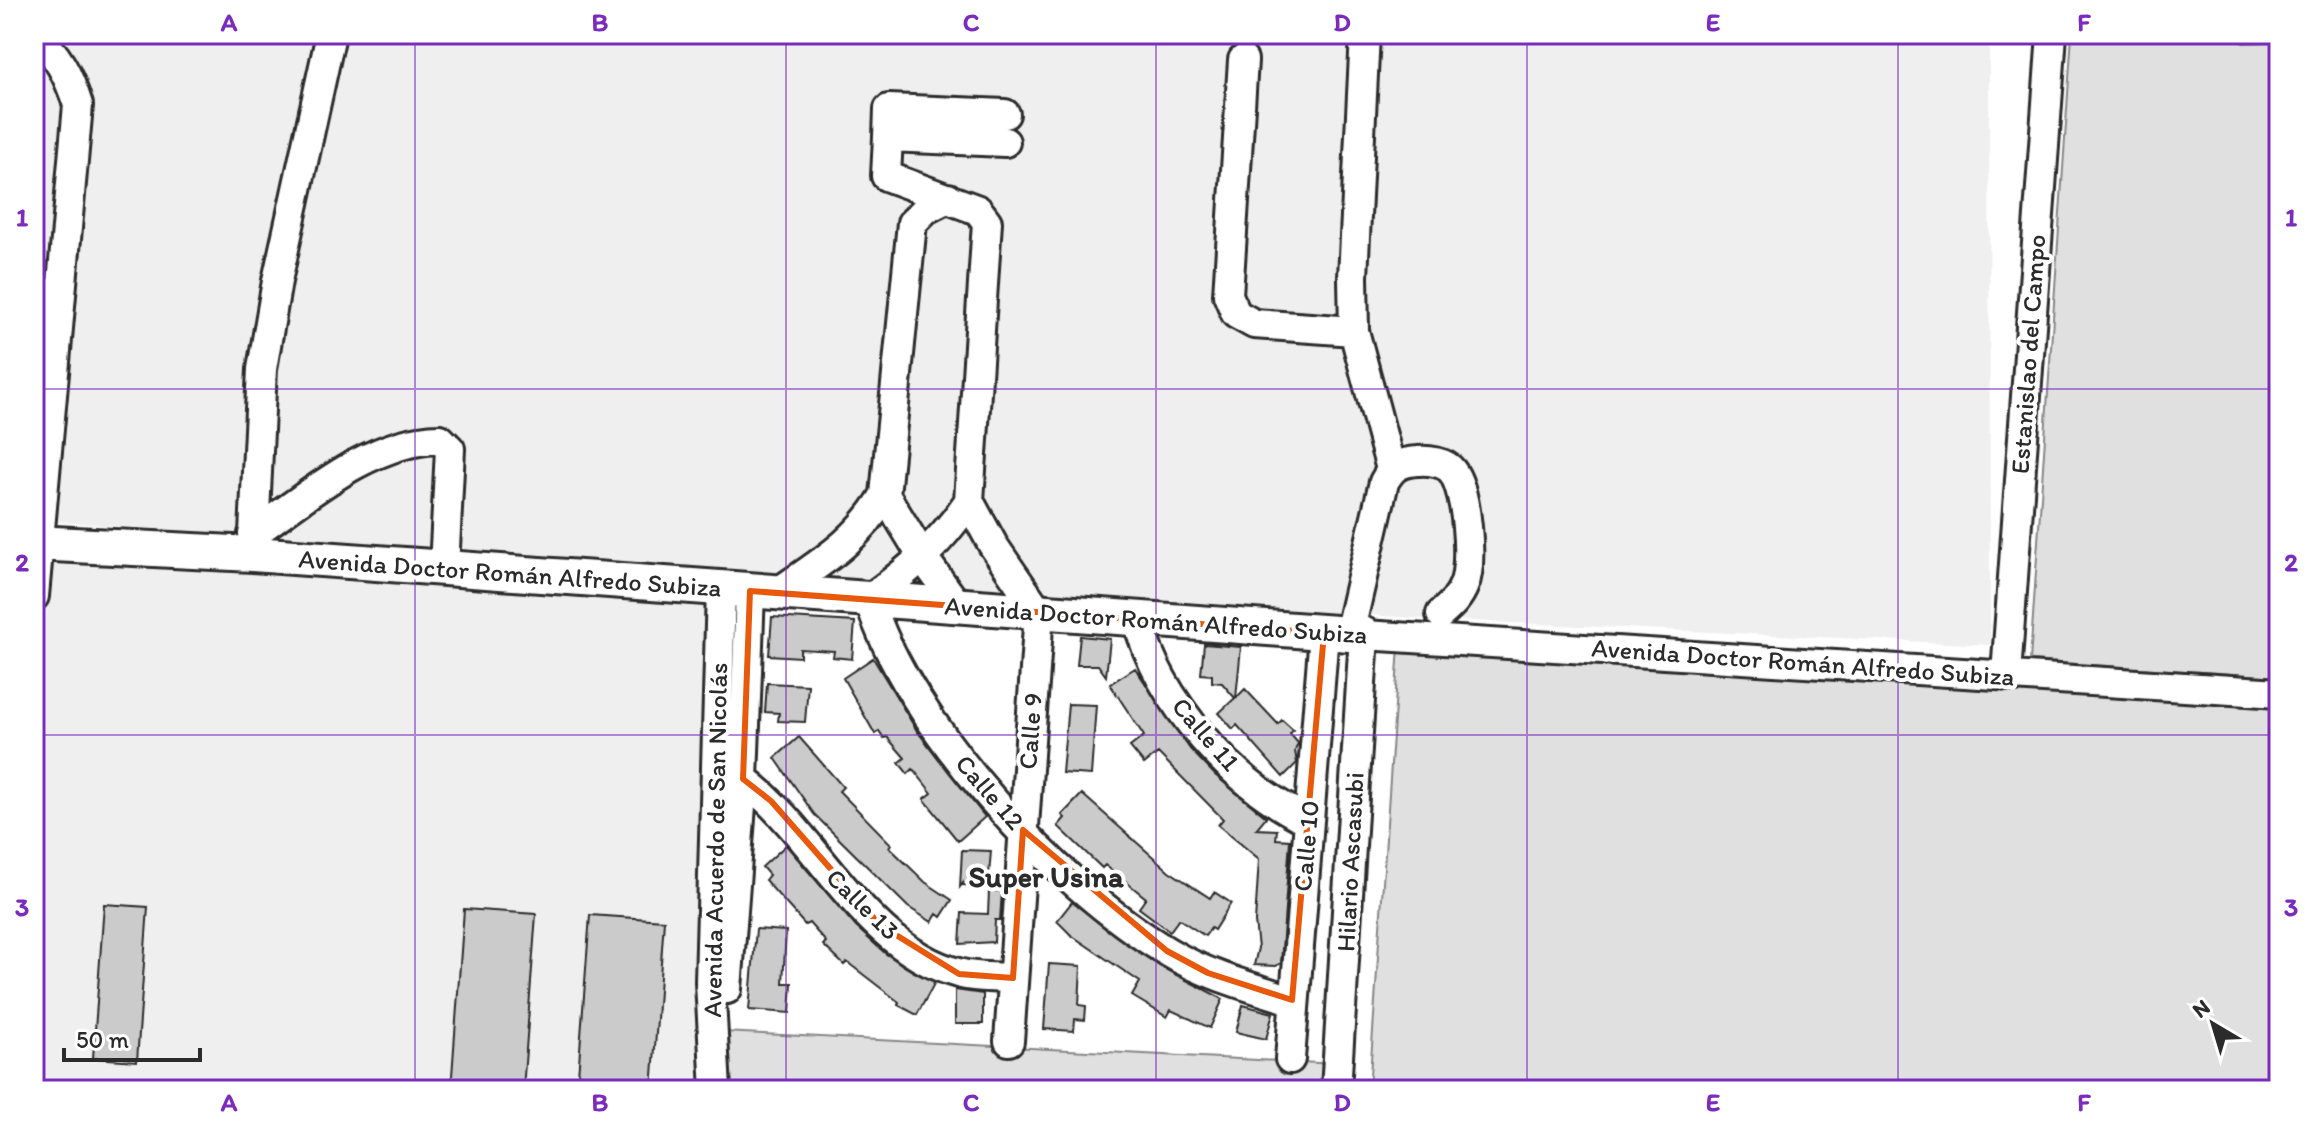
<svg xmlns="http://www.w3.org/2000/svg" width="2313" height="1124" font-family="Itim,sans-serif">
  <rect width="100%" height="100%" fill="#fff"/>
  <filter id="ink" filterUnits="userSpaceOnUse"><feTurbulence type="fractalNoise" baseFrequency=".0125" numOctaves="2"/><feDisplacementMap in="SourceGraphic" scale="16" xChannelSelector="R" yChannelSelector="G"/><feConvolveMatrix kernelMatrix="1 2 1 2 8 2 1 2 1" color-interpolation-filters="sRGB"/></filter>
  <g filter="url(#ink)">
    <path fill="#efefef" d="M34,34H1989L1990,645L1426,619L34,520Z
      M34,543L721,589L716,1090H34Z"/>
    <path fill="#e0e0e0" stroke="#868686" stroke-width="2" d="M2072,34H2232L2243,43L2279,42V677L2030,661Z
      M1399,646L2279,701V1090H1369Z
      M723,1032L1336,1064L1334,1090H730Z"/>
    <path fill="#cbcbcb" stroke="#2b2b2b" stroke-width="2" d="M772,617L855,622L852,659L833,657L834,651L800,649V657L769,655Z
      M1080,636L1110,639L1106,676L1098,665H1077Z
      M1204,644L1241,647L1236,698L1245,689L1278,724L1282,720L1293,730L1290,734L1298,743L1295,751L1297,763L1283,777L1237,725L1233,729L1219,713L1235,698L1222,683L1212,682V675L1201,674Z
      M873,658L917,731L985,817L958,841L924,799L932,793L913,769L908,774L899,763L905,758L887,737L884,738L879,731L875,734L843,678Z
      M1135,668L1190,749L1215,775L1266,817L1256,829L1277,830L1276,839L1290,840L1281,963L1276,966L1254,965L1258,948L1255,922L1259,859L1218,825L1223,819L1158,753L1144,764L1130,747L1144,736L1110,684Z
      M767,683L808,685L805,722L778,721L779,713L765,712Z
      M1068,704L1096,705L1091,775L1062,773Z
      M799,737L843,787L839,791L891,844L889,847L925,882L952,900L941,917L937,914L932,922L908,907L814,814L775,758Z
      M1082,794L1169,871L1210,898L1214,892L1231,903L1214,930L1211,928L1205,936L1179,919L1170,931L1139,908L1146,898L1105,865L1102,868L1058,826L1065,818L1062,815Z
      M786,845L856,927L886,954L935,982L917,1015L898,1005L899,1002L847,962L844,965L823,945L826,942L809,923L805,925L765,880L769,875L762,867Z
      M962,850L991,851L988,887L963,885V883L960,887Z
      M989,891H1002L1000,920H995L994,942L960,944L962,913L988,914Z
      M1072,902L1159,966L1223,999L1210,1028L1171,1010L1167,1017L1132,996L1140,982L1071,935L1057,921Z
      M104,904L148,907L137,1061L93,1058Z
      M464,909L536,914L523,1090H451Z
      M590,915L664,920L652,1090H577Z
      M756,929L786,931L783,983H792L790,1013L749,1010Z
      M1049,964L1081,966L1079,1005L1086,1006L1085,1020L1075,1019L1074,1031L1044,1029Z
      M955,990L983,994V1024H955Z
      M1243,1005L1273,1013L1266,1039L1236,1032Z"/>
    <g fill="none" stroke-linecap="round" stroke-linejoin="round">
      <g stroke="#2b2b2b" stroke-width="34">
        <path id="minor" d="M34,34C58,53 69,77 78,105L34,596
          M1365,34L1353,277L1354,331L1391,469
          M1243,60L1228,295L1236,314L1254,324L1354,331
          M888,137L889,109L1005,114
          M885,495L924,559L958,606
          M969,501L987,222L978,210L886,176L888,137L1005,142
          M253,534C307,496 371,440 440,439L450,449L444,568
          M253,554L262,369L277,281L331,34
          M777,593C821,562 857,542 885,495L912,223L926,209L948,198
          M1137,619C1160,703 1231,783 1309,821
          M1349,634L1384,482C1392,467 1400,462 1418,461C1428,460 1445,462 1452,471C1467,490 1473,563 1464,585C1459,598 1451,605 1441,614
          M2006,675L2052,34
          M743,779C815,832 865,949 958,973C975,978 996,977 1013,978
          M727,989L743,779L750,591
          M1009,1041L1039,612L993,545L969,501C939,545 912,568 869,599C908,725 1055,885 1168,952C1206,975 1250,987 1292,1000
          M1290,1059L1324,633
          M716,1090L710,982L721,589
          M1336,1090L1364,635L2279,693"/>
      </g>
      <g stroke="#2b2b2b" stroke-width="40">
        <path id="major" d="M34,543L253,554L1364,635"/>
      </g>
      <use href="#minor" stroke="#fff" stroke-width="28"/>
      <use href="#major" stroke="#fff" stroke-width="34"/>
    </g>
  </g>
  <path fill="none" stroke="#e8590c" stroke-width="6" stroke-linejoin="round" d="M750,591L1324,633L1292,1000L1208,973L1167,951L1023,830L1013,978L959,974L880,925L771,801L743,779Z"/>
  <path fill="none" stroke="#7b2cbf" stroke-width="2" stroke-opacity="0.55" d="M415,34V1090M786,34V1090M1156,34V1090M1527,34V1090M1898,34V1090M34,389H2279M34,735H2279"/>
  <g text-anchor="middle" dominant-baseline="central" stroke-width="8" stroke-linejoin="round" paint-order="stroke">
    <g font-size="26" fill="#2b2b2b" stroke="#fff">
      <text transform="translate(2028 354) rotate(-86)">Estanislao del Campo</text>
      <text transform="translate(510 573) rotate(4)">Avenida Doctor Román Alfredo Subiza</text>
      <text transform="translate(1156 620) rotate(4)">Avenida Doctor Román Alfredo Subiza</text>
      <text transform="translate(1803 662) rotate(4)">Avenida Doctor Román Alfredo Subiza</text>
      <text transform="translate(1030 731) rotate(-86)">Calle 9</text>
      <text transform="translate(1206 734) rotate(49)">Calle 11</text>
      <text transform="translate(990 792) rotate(49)">Calle 12</text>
      <text transform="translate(715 840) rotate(-89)">Avenida Acuerdo de San Nicolás</text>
      <text transform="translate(1306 846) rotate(-85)">Calle 10</text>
      <text transform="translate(1350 862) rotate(-87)">Hilario Ascasubi</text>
      <text transform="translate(863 904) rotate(44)">Calle 13</text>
    </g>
    <g font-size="30" font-weight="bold" fill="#2b2b2b" stroke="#fff">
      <text x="1046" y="876">Super Usina</text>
    </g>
  </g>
  <rect width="2313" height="1124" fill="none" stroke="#fff" stroke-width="88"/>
  <g transform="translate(2213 1024) rotate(322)" stroke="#ffffff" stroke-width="6" paint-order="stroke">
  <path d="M0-6L14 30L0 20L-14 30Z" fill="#2b2b2b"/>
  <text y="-12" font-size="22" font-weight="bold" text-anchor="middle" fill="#2b2b2b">N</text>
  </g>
  <path d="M64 1048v12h136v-12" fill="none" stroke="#2b2b2b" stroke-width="4"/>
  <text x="76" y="1048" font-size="24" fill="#2b2b2b" stroke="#ffffff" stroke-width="6" paint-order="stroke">50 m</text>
  <rect x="44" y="44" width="2225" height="1036" fill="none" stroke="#7b2cbf" stroke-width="3"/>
  <g font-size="26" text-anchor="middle" font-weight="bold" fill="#7b2cbf">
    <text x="229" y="31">A</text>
    <text x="600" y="31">B</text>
    <text x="971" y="31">C</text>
    <text x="1342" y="31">D</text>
    <text x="1713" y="31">E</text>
    <text x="2084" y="31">F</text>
    <text x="22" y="226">1</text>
    <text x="2291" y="226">1</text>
    <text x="22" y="571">2</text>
    <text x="2291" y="571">2</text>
    <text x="22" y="916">3</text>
    <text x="2291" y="916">3</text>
    <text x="229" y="1111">A</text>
    <text x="600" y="1111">B</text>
    <text x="971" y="1111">C</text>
    <text x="1342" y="1111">D</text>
    <text x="1713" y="1111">E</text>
    <text x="2084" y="1111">F</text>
  </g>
</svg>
